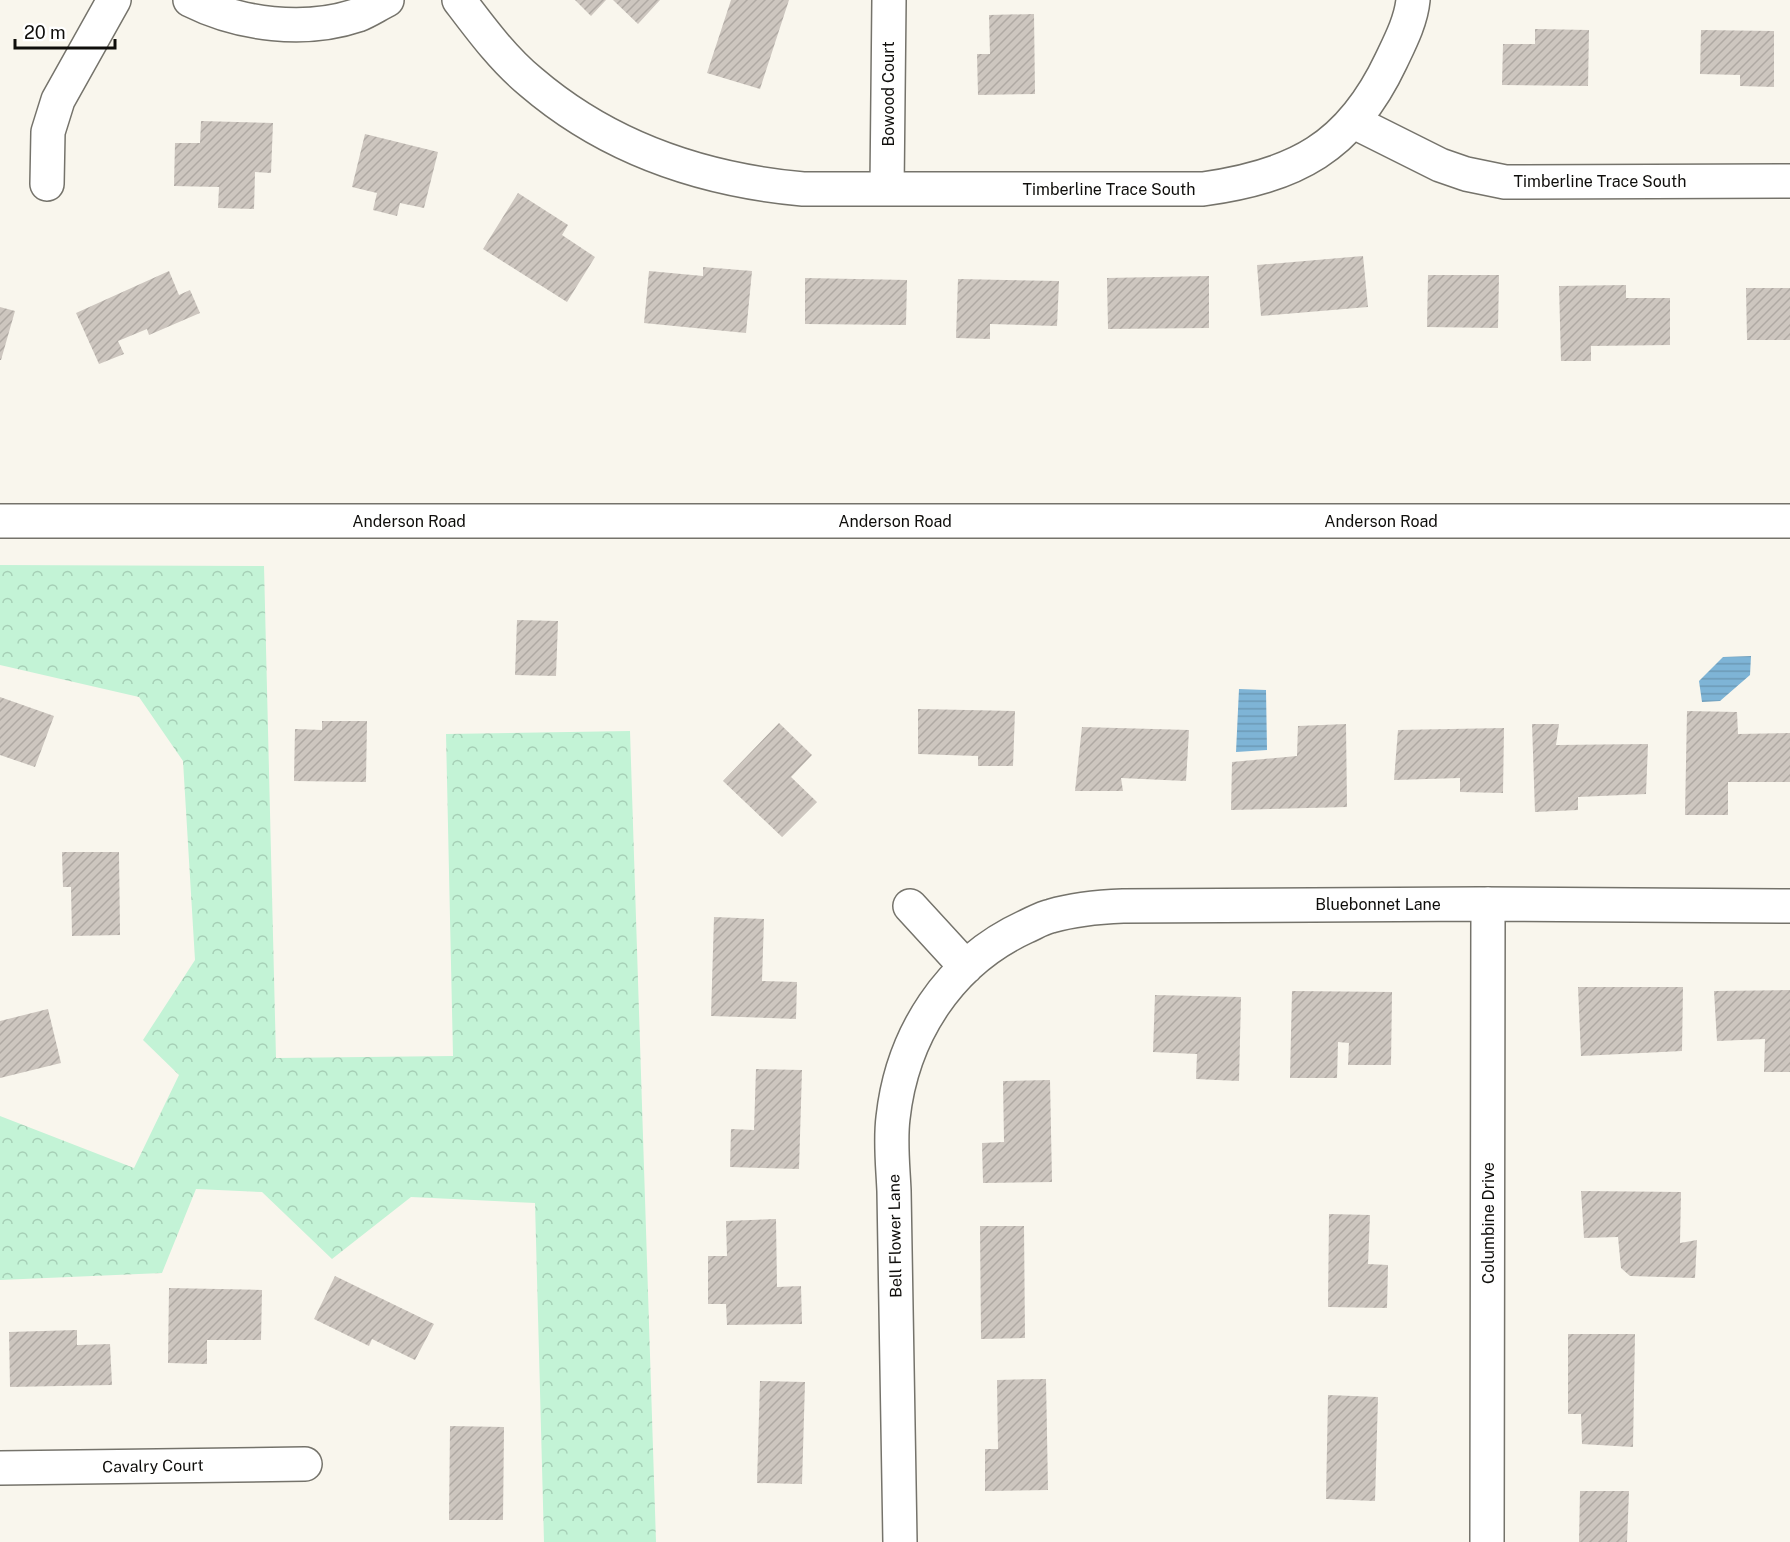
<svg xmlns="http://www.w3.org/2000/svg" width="1790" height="1542" font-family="'Public Sans',sans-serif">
  <defs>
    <pattern id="forest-crowns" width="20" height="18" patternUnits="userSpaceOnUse" patternTransform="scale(1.5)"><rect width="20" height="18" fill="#c3f3d6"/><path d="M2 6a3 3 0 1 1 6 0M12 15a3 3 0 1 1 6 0" fill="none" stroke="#a6cfb6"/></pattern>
    <pattern id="water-rules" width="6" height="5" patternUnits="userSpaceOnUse" patternTransform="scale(1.5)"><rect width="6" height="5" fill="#7eb4d6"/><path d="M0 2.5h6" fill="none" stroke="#6c9ab6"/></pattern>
    <pattern id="building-hatch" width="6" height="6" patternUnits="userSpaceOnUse" patternTransform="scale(1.5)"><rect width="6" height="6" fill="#cdc6bf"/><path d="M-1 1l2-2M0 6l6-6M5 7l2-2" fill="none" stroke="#afa9a3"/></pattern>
  </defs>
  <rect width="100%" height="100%" fill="#f9f6ed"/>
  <path fill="url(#forest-crowns)" d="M0,565L264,566L276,1058L453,1056L446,734L630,731L656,1542H544L535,1203L411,1197L332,1259L262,1192L196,1189L162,1273L0,1280V1116L134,1168L179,1075L143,1040L195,960L183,761L139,697L0,665Z"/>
  <path fill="url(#water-rules)" d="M1751,656L1750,675L1720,701L1702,702L1699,681L1723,657Z
    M1239,689L1266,690L1267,750L1236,752Z"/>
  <path fill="url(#building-hatch)" d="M575,0H606L591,16Z
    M613,0H660L638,24Z
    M731,0H789L760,89L707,73Z
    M1034,14L1035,94L978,95L977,54H990L989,15Z
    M1535,29L1589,30L1588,86L1502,85L1503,44H1535Z
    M1701,30L1774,31V87L1740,86V75L1700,74Z
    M201,121L273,123L271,173L255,172L254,209L218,208L219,187L174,186L175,143H200Z
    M365,134L438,152L424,208L400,203L397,216L373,210L377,193L352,187Z
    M518,193L568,225L562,235L595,257L567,302L483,249Z
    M1363,256L1368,307L1261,316L1257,265Z
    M703,267L752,271L746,333L644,323L649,271L703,276Z
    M169,271L179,295L190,290L200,313L149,335L147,329L118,341L124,354L99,364L76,313Z
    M1428,275H1499L1498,328L1427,327Z
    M1209,276V328L1108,329L1107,278Z
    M805,278L907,280L906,325L805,324Z
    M958,279L1059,281L1057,326L990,324V339L956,338Z
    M1626,285V298H1670V345L1591,346V361H1561L1559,286Z
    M1746,288H1790V340H1747Z
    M0,307L15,311L1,360H0Z
    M517,620L558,621L556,676L515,675Z
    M0,697L54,716L35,767L0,755Z
    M918,709L1015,711L1013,766H978V756L918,754Z
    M1687,711L1737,712L1738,734L1790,733V782H1728V815H1685Z
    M322,721H367L366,782L294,781L295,729L322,730Z
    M779,723L812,755L791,777L817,802L782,837L723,781Z
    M1346,724L1347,807L1231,810L1232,762L1297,756L1298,726Z
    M1532,724H1559L1556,745L1648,744L1646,794L1578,797V810L1535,812Z
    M1082,727L1189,730L1186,781L1121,778L1123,791H1075Z
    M1504,728L1503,793L1460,792V778L1394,780L1398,730Z
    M62,852H119L120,935L72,936L71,887H63Z
    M714,917L764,919L762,981L797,982L796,1019L711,1016Z
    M1578,987H1683L1682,1051L1581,1056Z
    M1790,990V1072H1764L1765,1039L1717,1041L1714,991Z
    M1292,991L1392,992L1391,1065H1348L1349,1043L1338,1042L1337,1078H1290Z
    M1155,995L1241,997L1239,1081L1196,1079L1197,1054L1153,1052Z
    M48,1009L61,1063L0,1078V1021Z
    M756,1069L802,1070L799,1169L730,1167L731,1129L754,1130Z
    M1050,1080L1052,1182L983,1183L982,1143L1004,1142L1003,1081Z
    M1581,1191L1681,1192L1680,1243L1697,1240L1695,1278L1630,1276L1621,1268L1618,1237L1584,1238Z
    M1329,1214L1370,1215L1368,1264L1388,1265L1387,1308L1328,1307Z
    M776,1219L777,1287L801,1286L802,1324L727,1325L726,1304H708V1256H727L726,1221Z
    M980,1226H1024L1025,1338L981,1339Z
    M335,1276L434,1324L415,1360L372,1339L369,1346L314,1319Z
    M169,1288L262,1290L261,1340H207V1364L168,1363Z
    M77,1330V1345L110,1344L112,1385L10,1387L9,1332Z
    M1568,1334H1635L1633,1447L1582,1444L1581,1414H1568Z
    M1046,1379L1048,1490L985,1491V1449H998L997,1380Z
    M760,1381L805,1382L802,1484L757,1483Z
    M1328,1395L1378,1397L1375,1501L1326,1499Z
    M450,1426L504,1427L503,1520H449Z
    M1580,1491H1629L1627,1542H1579Z"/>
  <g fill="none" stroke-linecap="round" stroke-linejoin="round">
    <g stroke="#75736b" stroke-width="36">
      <path id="minor" d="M190,0C240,25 305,33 358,15C368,11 377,5 387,0
        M459,0C481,29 503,59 531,82C608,148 704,180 803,189H1203C1295,176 1350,148 1391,61C1400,42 1411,21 1413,0
        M1354,122L1440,165L1466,174L1505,182L1790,181
        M47,184L48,132L58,100L114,0
        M887,189L889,0
        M910,906L966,967
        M0,1468L305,1464
        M900,1542L894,1191C893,1167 890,1142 893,1118C902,1035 949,962 1025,927C1034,923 1042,918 1051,916C1075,909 1098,907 1123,906L1480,904L1790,906
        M1487,1542L1488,904"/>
    </g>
    <g stroke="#75736b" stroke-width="36">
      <path id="tertiary" d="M0,521H1790"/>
    </g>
    <use href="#minor" stroke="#fff" stroke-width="33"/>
    <use href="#tertiary" stroke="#fff" stroke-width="33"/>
  </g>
  <g text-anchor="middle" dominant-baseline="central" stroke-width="4.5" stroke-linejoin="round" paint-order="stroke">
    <g font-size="16" fill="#0f0e0b" stroke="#fff">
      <text transform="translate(888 94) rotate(-90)">Bowood Court</text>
      <text x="1600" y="181">Timberline Trace South</text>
      <text x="1109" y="189">Timberline Trace South</text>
      <text x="409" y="521">Anderson Road</text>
      <text x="895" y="521">Anderson Road</text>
      <text x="1381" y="521">Anderson Road</text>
      <text x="1378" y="904">Bluebonnet Lane</text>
      <text transform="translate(1488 1223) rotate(-90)">Columbine Drive</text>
      <text transform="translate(895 1236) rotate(-91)">Bell Flower Lane</text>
      <text transform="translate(153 1466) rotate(-1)">Cavalry Court</text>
    </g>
  </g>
  <path d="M15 39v9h100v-9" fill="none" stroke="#0f0e0b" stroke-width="3"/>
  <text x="24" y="39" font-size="18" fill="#0f0e0b" stroke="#ffffff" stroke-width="4.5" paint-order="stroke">20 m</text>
</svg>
